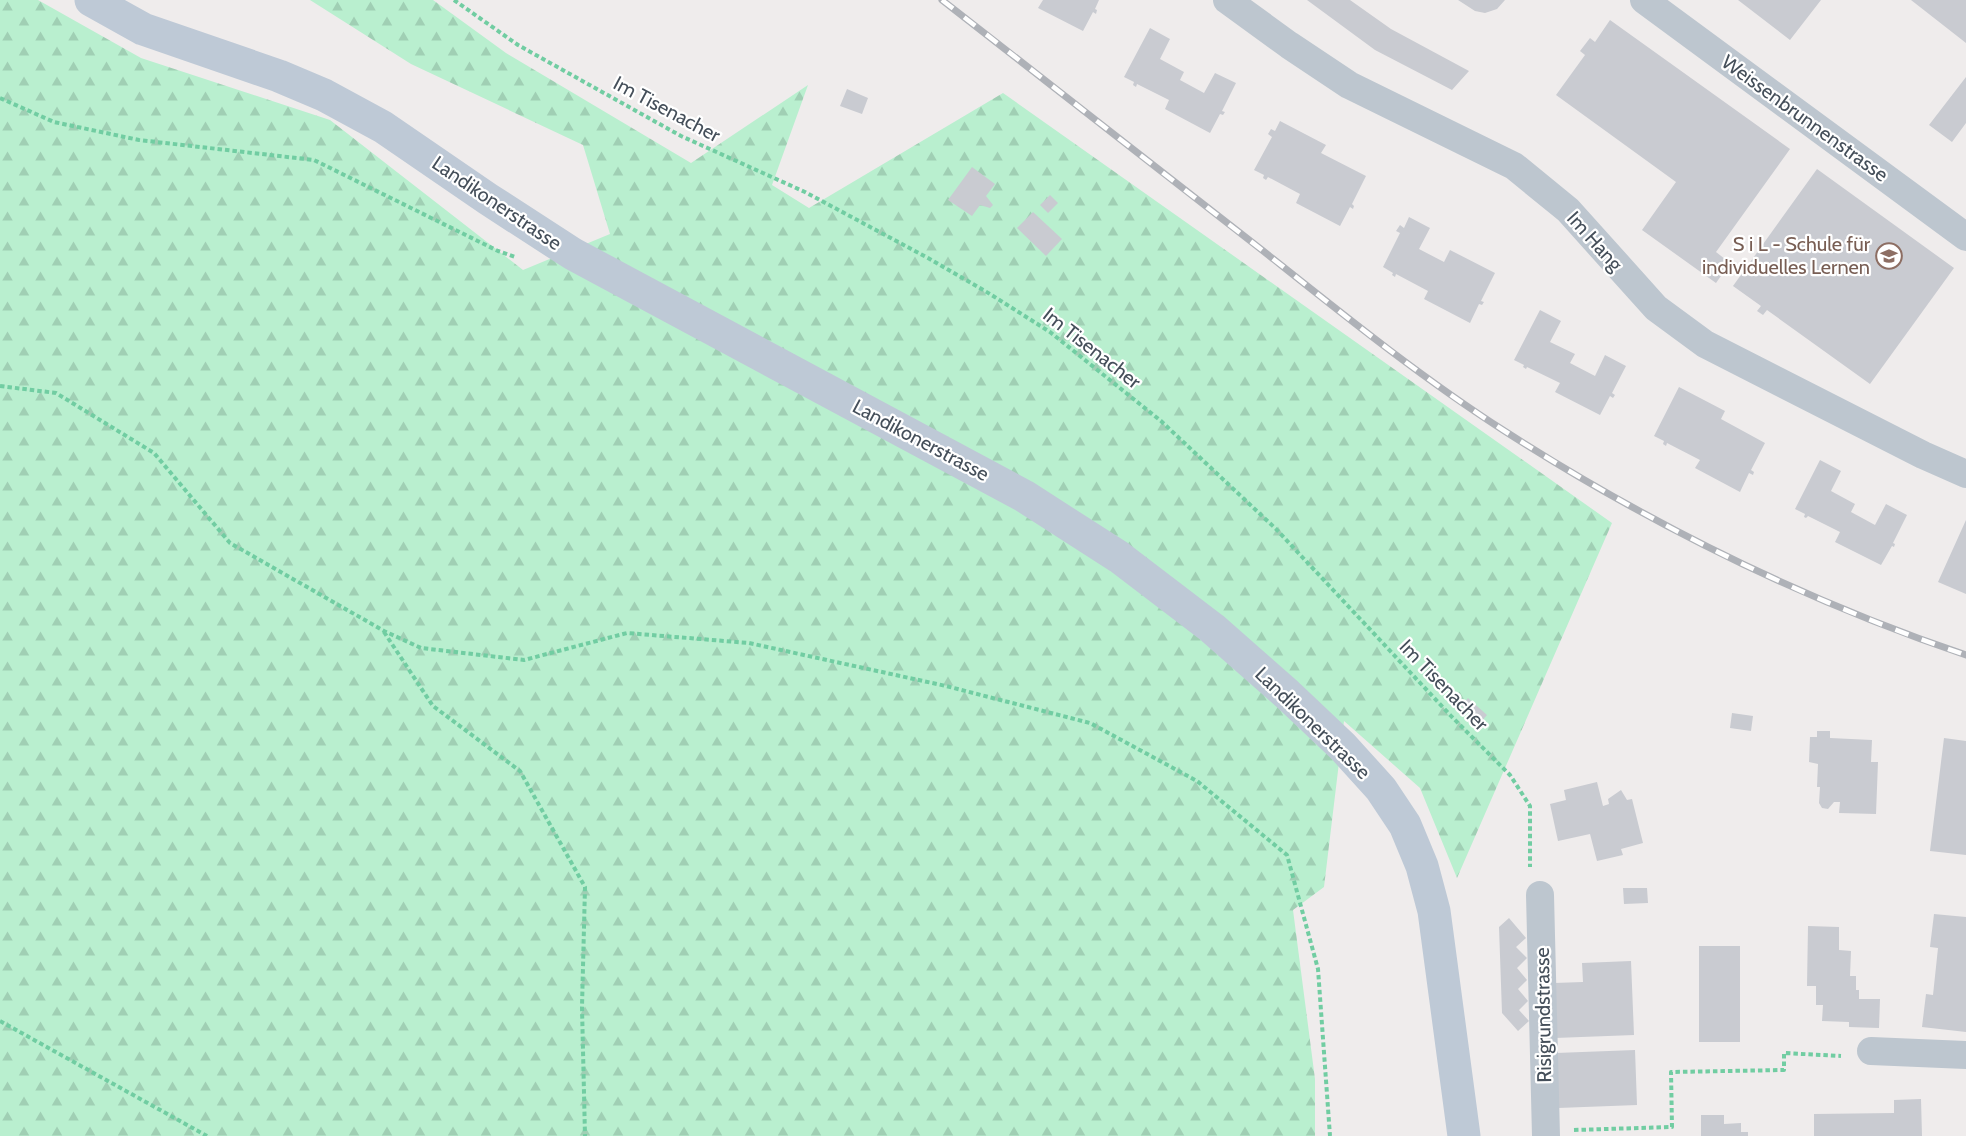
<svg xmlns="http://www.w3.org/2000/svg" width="1966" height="1136" font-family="Cabin,sans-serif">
  <defs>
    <pattern id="forest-firs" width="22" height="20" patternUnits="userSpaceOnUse" patternTransform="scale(1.5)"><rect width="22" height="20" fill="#b9efcf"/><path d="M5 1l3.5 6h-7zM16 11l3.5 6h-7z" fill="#a0cfb4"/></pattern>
  </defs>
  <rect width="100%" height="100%" fill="#efecec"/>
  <path fill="url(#forest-firs)" d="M0,0H38L141,58L330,120L523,270L610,234L583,145L411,64L310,0H433L506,53L691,163L808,85L772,185L809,208L1003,93L1612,523L1457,878L1420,788L1344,721L1324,887L1293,910L1315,1079V1136H0Z"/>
  <path fill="#c9cbd1" d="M1043,0H1099L1095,9L1097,10L1096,14L1093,12L1083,31L1038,8Z
    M1307,0H1350L1391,29L1469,71L1452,90L1375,50Z
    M1458,0H1505L1497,9L1485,13L1475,11Z
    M1738,0H1821L1790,40Z
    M1911,0H1966V43Z
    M1610,20L1790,149L1716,252L1730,263L1716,283L1642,230L1676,182L1556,95L1585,55L1580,51L1590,38L1595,42Z
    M1150,28L1170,39L1160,59L1184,72L1180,80L1204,93L1215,73L1236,83L1222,111L1225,112L1223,115L1220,114L1210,133L1165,109L1169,100L1137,84L1136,87L1133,85L1134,82L1124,77Z
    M1966,77V123L1952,142L1929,125Z
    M847,89L868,98L862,114L840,106Z
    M1280,121L1326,145L1321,153L1366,176L1352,204L1354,206L1353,209L1350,207L1340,226L1296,203L1300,194L1268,177L1266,180L1263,178L1264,175L1254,170L1272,137L1268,134L1271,129L1275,131Z
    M972,167L995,184L986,196L993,205L990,208L980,205L972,216L948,200Z
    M1817,169L1954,268L1870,384L1767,310L1763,315L1757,311L1761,306L1733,286Z
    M1050,195L1058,203L1048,213L1040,205Z
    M1033,212L1062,239L1046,256L1017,228Z
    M1409,217L1430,228L1419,249L1444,262L1450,250L1495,273L1481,301L1484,302L1482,305L1479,304L1470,323L1424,299L1428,291L1396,274L1395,277L1392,275L1393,273L1383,267L1400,233L1396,231L1400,225L1404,228Z
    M1540,310L1561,321L1550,342L1575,354L1570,363L1595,376L1605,355L1626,366L1612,393L1615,395L1613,398L1610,396L1600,415L1555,392L1560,383L1527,367L1526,369L1523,367L1524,365L1514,360Z
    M1679,387L1725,411L1721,419L1765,443L1751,470L1754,472L1753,475L1749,473L1740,492L1695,468L1700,460L1667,443L1666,446L1663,444L1664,441L1654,436Z
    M1820,460L1841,471L1831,491L1855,504L1851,512L1875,525L1886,504L1907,515L1893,543L1895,544L1894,547L1892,546L1881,565L1835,542L1840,532L1808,516L1806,518L1804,517L1805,514L1795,509Z
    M1966,520V594L1938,582Z
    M1468,698L1487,715L1480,723L1461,706Z
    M1732,713L1753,716L1751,731L1730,728Z
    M1817,731H1830V738L1872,740L1871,762H1878L1876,814L1839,813L1840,802H1834L1828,809L1822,808L1819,803L1820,787H1817L1818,764L1809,762L1810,737H1817Z
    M1944,738L1966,741V855L1930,851Z
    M1597,782L1603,806L1609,804L1608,799L1621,790L1627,800L1632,799L1643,843L1621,849L1623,855L1597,861L1590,834L1558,841L1550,804L1566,800L1564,790Z
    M1623,888H1647L1648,903L1624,904Z
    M1934,914L1966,917V1032L1922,1027L1926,994L1933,995L1938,948L1930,947Z
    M1509,918L1526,938L1516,947L1527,958L1517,968L1527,980L1518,989L1528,1001L1519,1010L1529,1021L1518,1031L1502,1013L1499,927Z
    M1808,926L1839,927V950L1851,951L1850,976H1856V990H1859V999H1880L1879,1028L1849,1027V1022L1822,1021L1823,1005H1816V986H1807Z
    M1699,946H1740V1042H1699Z
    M1631,961L1634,1035L1555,1038L1554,983L1583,982L1582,963Z
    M1635,1050L1637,1105L1558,1108L1556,1053Z
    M1921,1099L1922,1136H1814V1114L1894,1113V1100Z
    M1701,1115H1724V1124L1741,1123V1132H1748V1136H1701Z"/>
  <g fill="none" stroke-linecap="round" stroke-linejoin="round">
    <path stroke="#71cda2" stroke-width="4" stroke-dasharray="4.5 3" stroke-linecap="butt" d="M454,0L518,45L681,136L805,192L928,258L990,294L1050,332L1161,421L1276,529L1452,717L1510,775L1530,806V867
      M0,98L54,122L139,140L314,160L498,251L515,257
      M0,386L56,393L154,453L230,543L384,631L421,648L524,660L627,633L749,643L946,686L1090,723L1197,781L1287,855L1318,969L1330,1136
      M384,632L433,706L520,771L585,887L582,1007L585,1136
      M0,1021L207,1136
      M1574,1130L1672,1127L1671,1072L1784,1070V1053L1841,1056"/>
    <path stroke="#bdc6cf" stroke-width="28" d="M1227,0L1289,45L1349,85L1514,166L1568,210L1656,308L1705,344L1923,455L1966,474
      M1644,0L1966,237
      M1540,895L1546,1136
      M1871,1051L1966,1055"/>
    <path stroke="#bec9d6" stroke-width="33" d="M91,0L143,29L279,76L324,95L383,127L488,199L573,254L1024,496L1119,557L1212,628L1287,694L1343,747L1381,789L1405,825L1422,866L1434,911L1464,1136"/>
    <g stroke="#aeb1b7" stroke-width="7">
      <path id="rail" d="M942,0C1049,83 1155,167 1262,250C1340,312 1419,376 1503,430C1648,523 1803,600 1966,655"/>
    </g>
    <use href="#rail" stroke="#fff" stroke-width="4.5" stroke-dasharray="14" stroke-linecap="butt"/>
  </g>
  <defs>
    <g id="school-ring" transform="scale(1.35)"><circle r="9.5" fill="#fff" stroke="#8d6e63" stroke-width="1.5"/><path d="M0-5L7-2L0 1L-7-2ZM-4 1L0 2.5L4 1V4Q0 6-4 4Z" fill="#8d6e63"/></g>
  </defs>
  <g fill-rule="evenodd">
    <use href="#school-ring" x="1889" y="256"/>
  </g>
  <g text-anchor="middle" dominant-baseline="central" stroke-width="4.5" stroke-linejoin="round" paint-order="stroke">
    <g font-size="20" fill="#454f5a" stroke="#fff">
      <text transform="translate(667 109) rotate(28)">Im Tisenacher</text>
      <text transform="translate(1805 118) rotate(36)">Weissenbrunnenstrasse</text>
      <text transform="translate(497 203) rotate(34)">Landikonerstrasse</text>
      <text transform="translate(1595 241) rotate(48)">Im Hang</text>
      <text transform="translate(1092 348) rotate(38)">Im Tisenacher</text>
      <text transform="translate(921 440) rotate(28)">Landikonerstrasse</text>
      <text transform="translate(1444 685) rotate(46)">Im Tisenacher</text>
      <text transform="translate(1313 723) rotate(44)">Landikonerstrasse</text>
      <text transform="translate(1543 1015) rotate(-91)">Risigrundstrasse</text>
    </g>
    <g font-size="20" fill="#785e54" stroke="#fff" text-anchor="end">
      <text x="1870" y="244">S i L - Schule für<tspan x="1870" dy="23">individuelles Lernen</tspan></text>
    </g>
  </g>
</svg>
